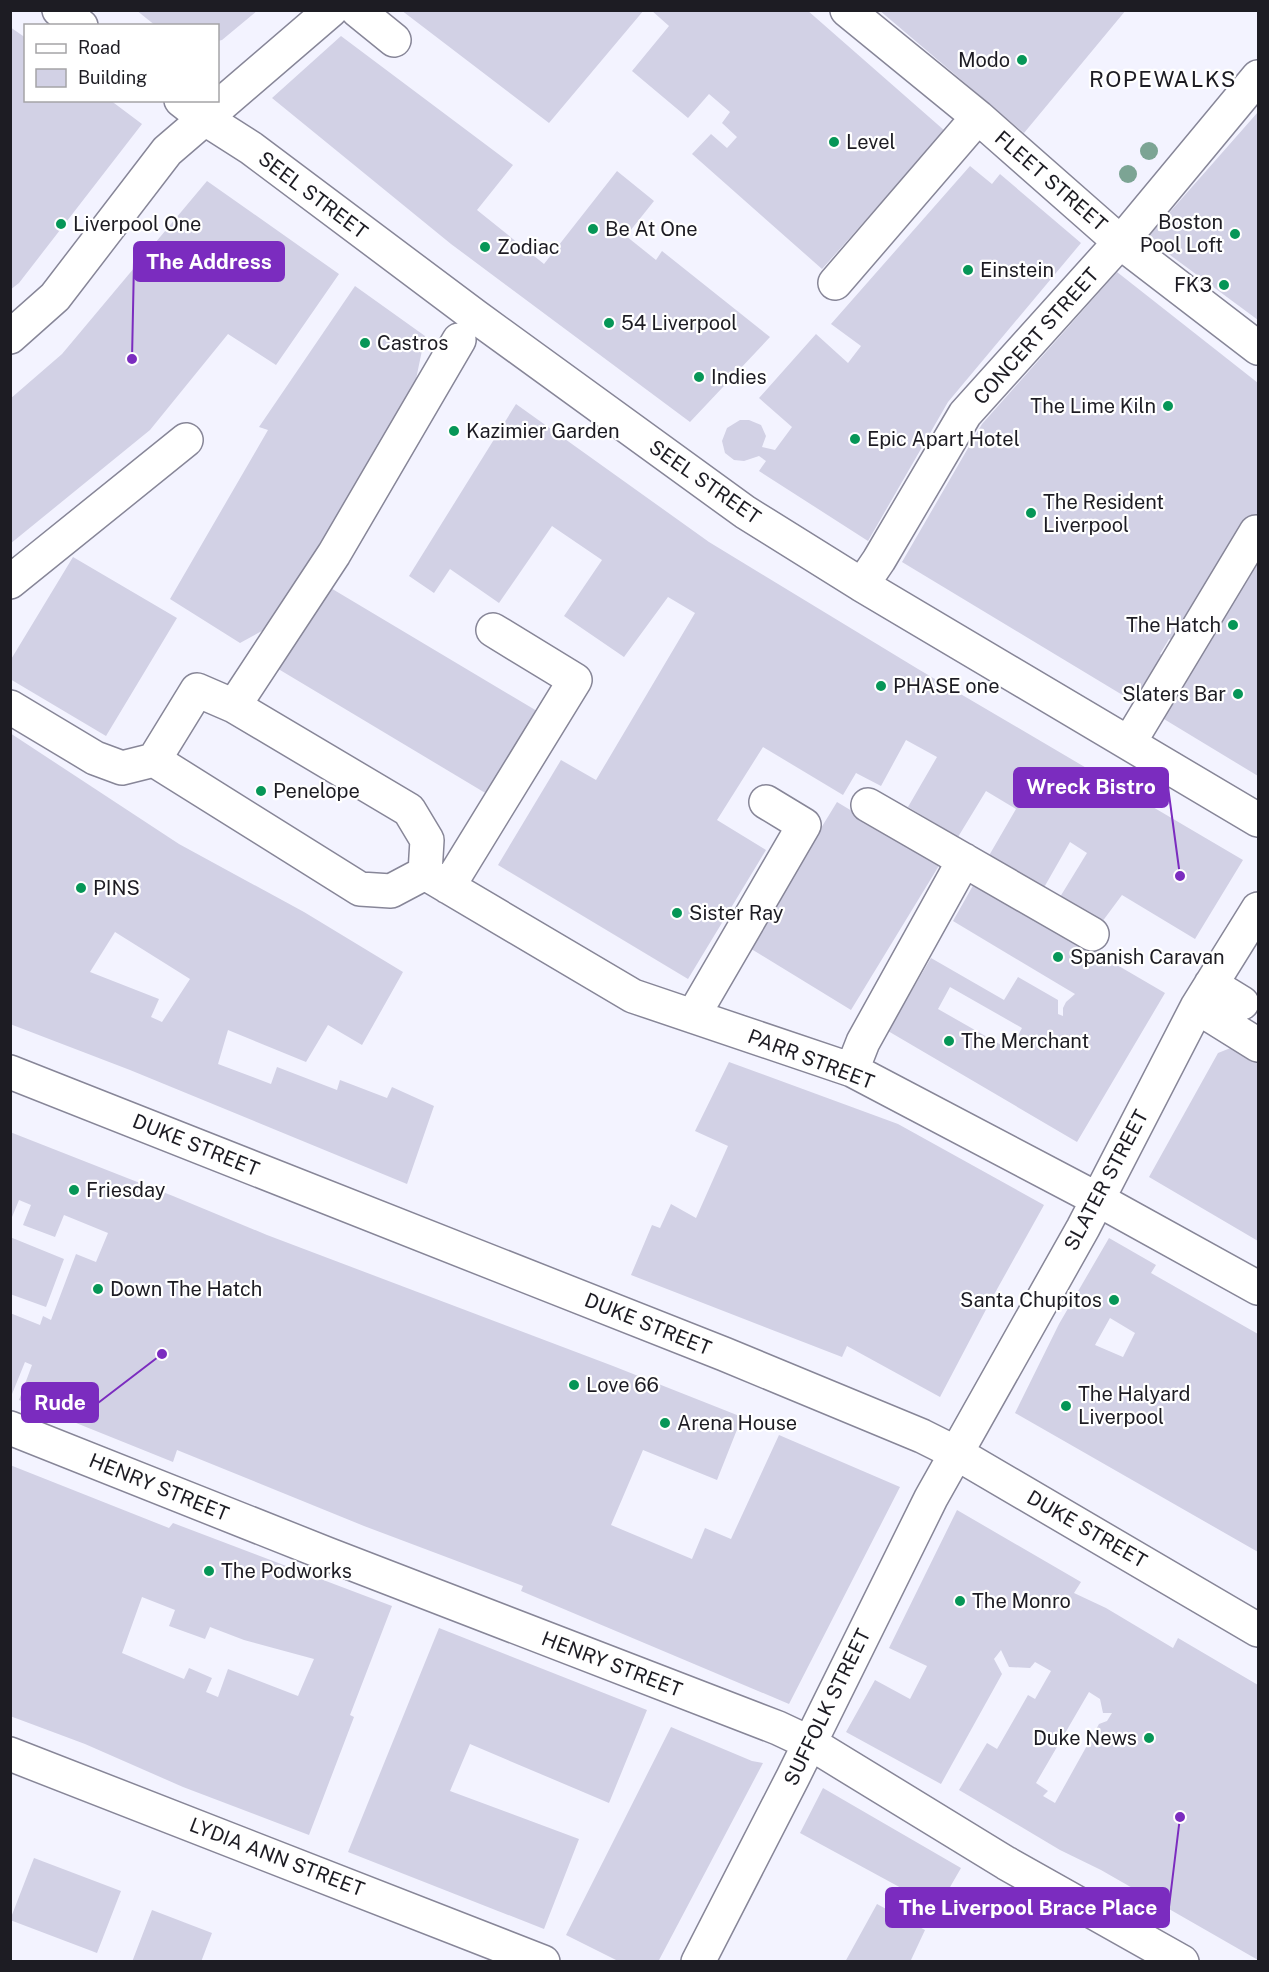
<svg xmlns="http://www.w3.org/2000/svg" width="1269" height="1972" font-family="'Public Sans',sans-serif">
  <rect width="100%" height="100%" fill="#f3f3ff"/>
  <path fill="#d2d1e5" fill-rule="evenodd" d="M136,10H258L222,40L218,41V26H156Z
    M401,10H644L549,123Z
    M651,10H807L945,131L822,269L692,154L711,134L727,148L737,137L722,123L730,112L709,94L688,118L632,71L669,26Z
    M879,10H1126L1024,133Z
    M10,27L26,38V100H110L142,124L19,283L10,290Z
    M341,36L513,165L477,210L544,264L617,171L654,201L626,236L656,260L662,251L770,337L690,422L451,244L272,98Z
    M1258,112V320L1147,238Z
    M970,166L992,184L1000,174L1081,243L948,402L868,541L759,471L766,461L759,456L744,461L734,460L725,453L722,441L727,428L740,420H749L761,425L766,436L762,447L775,450L792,427L759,398L816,334L848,363L861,346L831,324Z
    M207,181L339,274L276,365L228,334L150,430L10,544V399L62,354Z
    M1117,272L1258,383V521L1182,644L1169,639L1160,654L1172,661L1144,708L902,562L982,424Z
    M355,286L425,336L415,384L396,436L271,626L240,643L170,599L268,430L259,427Z
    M516,404L709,542L918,669L1243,860L1195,939L1122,895L1102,922L1060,897L1087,853L1070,842L1042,891L987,859L1016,809L986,791L958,837L908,807L937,757L906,740L881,786L856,773L843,795L763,747L717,820L766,850L688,979L498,865L561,760L596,780L695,613L668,597L624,657L564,616L602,560L552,526L499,603L450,569L434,593L409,576Z
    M1258,539V776L1154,713Z
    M73,557L177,618L106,736L10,679V661Z
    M324,584L537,711L487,794L275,667Z
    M10,733L179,844L304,912L403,972L362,1045L328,1025L306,1062L228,1030L218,1064L271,1084L277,1067L337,1090L340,1080L387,1098L392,1087L434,1106L407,1184L130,1070L10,1024ZM115,932L190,979L162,1022L151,1017L159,999L90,972Z
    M837,802L940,864L851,1010L748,947Z
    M975,882L1165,993L1077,1142L888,1031L931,958L1004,1000L1018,977L1058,1000V1014L1063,1016V1008L1066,1002L1075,994L953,921ZM950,987L1022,1028L1010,1050L938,1009Z
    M1233,1047L1258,1062V1241L1149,1177L1218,1053Z
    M729,1062L898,1124L1044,1205L991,1300L940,1397L847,1346L842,1357L631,1275L652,1225L660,1228L671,1204L696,1218L728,1146L695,1131Z
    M10,1132L173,1196L267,1235L613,1366L742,1417L717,1480L643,1450L611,1525L692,1559L705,1528L731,1539L779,1435L900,1487L789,1704L521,1591L523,1586L364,1526L177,1450L173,1462L19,1400L32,1365L25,1362L10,1399V1313L40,1325L43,1316L51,1320L76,1254L96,1262L108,1233L64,1215L55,1237L23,1225L31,1205L19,1200L10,1222Z
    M10,1237L64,1259L46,1307L10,1294Z
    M1109,1238L1156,1265L1151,1273L1258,1334V1552L1015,1413L1059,1324ZM1110,1318L1135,1333L1123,1357L1095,1345Z
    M10,1465L169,1528L173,1523L392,1606L350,1715L354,1717L309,1835L183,1787L85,1744L10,1716ZM142,1597L175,1610L169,1626L205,1639L210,1627L244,1640L314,1659L298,1696L228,1669L218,1697L206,1692L212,1678L189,1668L184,1679L122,1653Z
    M957,1510L1081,1582L1074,1593L1106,1608L1173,1648L1178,1638L1258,1685V1960L1101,1870L1060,1850L959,1790L987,1743L997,1749L1028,1695L1035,1699L1051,1671L1035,1662L1030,1668L1009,1667L1001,1650L994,1659L1002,1674L941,1784L846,1732L875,1680L910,1699L927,1666L889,1648ZM1089,1692L1100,1699L1103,1713H1112L1107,1721L1099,1724L1055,1803L1043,1796L1048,1791L1036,1783Z
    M439,1628L647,1710L609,1803L470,1744L450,1791L579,1839L544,1929L348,1852Z
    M671,1727L752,1761L763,1763L658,1962H620L566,1935Z
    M823,1788L961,1868L938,1908L800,1833Z
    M34,1858L121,1891L97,1953L10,1920Z
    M877,1904L925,1930L911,1960L914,1962H845Z
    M152,1910L212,1933L201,1962H132Z"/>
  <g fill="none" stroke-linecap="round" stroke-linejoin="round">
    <g stroke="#878698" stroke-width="36">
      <path id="minor" d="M59,10L81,26
        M357,10L394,40
        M847,10L978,117L1120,242L1258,348
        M181,100L204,118L251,148L475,316L745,512L862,585L1258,820
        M1131,230L1258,77
        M835,283L978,117
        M10,337L55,297L167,151L331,10
        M10,582L186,440
        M862,585L879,560L965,414L1120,242
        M197,690L234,706L409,810L427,840L425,873L391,891L360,889L154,760Z
        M234,706L334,554L459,340
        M10,707L95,758L122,768L154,760
        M1129,743L1256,532
        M868,805L1092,934
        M425,873L633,996L852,1070L1097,1199L1258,1288
        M448,887L575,680L493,630
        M1211,984L1242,1003
        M1197,1007L1258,1045
        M693,1016L804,825L766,802
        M852,1070L863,1042L964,860
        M10,1072L724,1354L922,1436L956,1453L1258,1630
        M10,1428L327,1554L778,1728L810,1743L1006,1863L1182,1962
        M10,1754L543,1962
        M698,1962L793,1777L931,1498L1083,1228L1197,1007L1258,909"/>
    </g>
    <use href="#minor" stroke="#fff" stroke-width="33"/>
  </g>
  <g fill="#7ca494">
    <circle cx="1149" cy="151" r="9"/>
    <circle cx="1128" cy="174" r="9"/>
  </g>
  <g fill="#069657" stroke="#fff" stroke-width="2">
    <circle cx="1022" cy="60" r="6"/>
    <circle cx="834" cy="142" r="6"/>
    <circle cx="61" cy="224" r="6"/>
    <circle cx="593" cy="229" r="6"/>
    <circle cx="1235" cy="234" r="6"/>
    <circle cx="485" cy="247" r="6"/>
    <circle cx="968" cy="270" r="6"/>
    <circle cx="1224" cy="285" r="6"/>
    <circle cx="609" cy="323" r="6"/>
    <circle cx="365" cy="343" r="6"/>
    <circle cx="699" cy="377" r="6"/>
    <circle cx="1168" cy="406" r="6"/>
    <circle cx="454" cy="431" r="6"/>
    <circle cx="855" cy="439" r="6"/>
    <circle cx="1031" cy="513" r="6"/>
    <circle cx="1233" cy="625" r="6"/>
    <circle cx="881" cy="686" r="6"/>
    <circle cx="1238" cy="694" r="6"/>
    <circle cx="261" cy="791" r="6"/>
    <circle cx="81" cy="888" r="6"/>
    <circle cx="677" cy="913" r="6"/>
    <circle cx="1058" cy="957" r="6"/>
    <circle cx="949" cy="1041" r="6"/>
    <circle cx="74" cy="1190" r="6"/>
    <circle cx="98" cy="1289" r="6"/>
    <circle cx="1114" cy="1300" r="6"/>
    <circle cx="574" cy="1385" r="6"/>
    <circle cx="1066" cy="1406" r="6"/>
    <circle cx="665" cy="1423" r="6"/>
    <circle cx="209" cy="1571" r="6"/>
    <circle cx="960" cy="1601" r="6"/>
    <circle cx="1149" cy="1738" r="6"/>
  </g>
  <g text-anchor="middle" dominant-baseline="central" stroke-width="4.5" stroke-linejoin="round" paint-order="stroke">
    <g font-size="20" fill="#1d1c23" stroke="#fff" text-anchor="start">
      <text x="1010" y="60" text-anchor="end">Modo</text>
      <text x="846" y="142">Level</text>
      <text x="1223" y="222" text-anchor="end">Boston<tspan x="1223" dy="23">Pool Loft</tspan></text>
      <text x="73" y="224">Liverpool One</text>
      <text x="605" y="229">Be At One</text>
      <text x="497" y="247">Zodiac</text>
      <text x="980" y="270">Einstein</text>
      <text x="1212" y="285" text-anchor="end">FK3</text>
      <text x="621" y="323">54 Liverpool</text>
      <text x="377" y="343">Castros</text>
      <text x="711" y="377">Indies</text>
      <text x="1156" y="406" text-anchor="end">The Lime Kiln</text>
      <text x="466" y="431">Kazimier Garden</text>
      <text x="867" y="439">Epic Apart Hotel</text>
      <text x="1043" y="502">The Resident<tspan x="1043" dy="23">Liverpool</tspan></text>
      <text x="1221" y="625" text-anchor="end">The Hatch</text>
      <text x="893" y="686">PHASE one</text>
      <text x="1226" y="694" text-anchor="end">Slaters Bar</text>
      <text x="273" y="791">Penelope</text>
      <text x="93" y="888">PINS</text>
      <text x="689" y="913">Sister Ray</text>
      <text x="1070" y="957">Spanish Caravan</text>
      <text x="961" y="1041">The Merchant</text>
      <text x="86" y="1190">Friesday</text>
      <text x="110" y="1289">Down The Hatch</text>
      <text x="1102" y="1300" text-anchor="end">Santa Chupitos</text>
      <text x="586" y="1385">Love 66</text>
      <text x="1078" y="1394">The Halyard<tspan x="1078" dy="23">Liverpool</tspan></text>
      <text x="677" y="1423">Arena House</text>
      <text x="221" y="1571">The Podworks</text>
      <text x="972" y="1601">The Monro</text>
      <text x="1137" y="1738" text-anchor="end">Duke News</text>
    </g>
    <g font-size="20" fill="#1d1c23" stroke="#fff">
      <text transform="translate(1051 181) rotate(41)">FLEET STREET</text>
      <text transform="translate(313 195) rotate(37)">SEEL STREET</text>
      <text transform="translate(1036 336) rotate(-48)">CONCERT STREET</text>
      <text transform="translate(705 482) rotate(35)">SEEL STREET</text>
      <text transform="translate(811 1059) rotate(21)">PARR STREET</text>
      <text transform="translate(196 1145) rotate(22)">DUKE STREET</text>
      <text transform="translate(1106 1180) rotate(-62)">SLATER STREET</text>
      <text transform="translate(648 1324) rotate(22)">DUKE STREET</text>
      <text transform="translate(159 1487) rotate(22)">HENRY STREET</text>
      <text transform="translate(1087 1529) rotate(30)">DUKE STREET</text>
      <text transform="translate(612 1664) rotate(21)">HENRY STREET</text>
      <text transform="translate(827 1707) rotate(-64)">SUFFOLK STREET</text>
      <text transform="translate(277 1857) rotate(21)">LYDIA ANN STREET</text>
    </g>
    <g font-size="22" letter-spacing="1.5" fill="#1d1c23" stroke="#fff">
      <text x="1163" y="79">ROPEWALKS</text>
    </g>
  </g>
  <path fill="none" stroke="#7b2cbf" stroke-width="2" d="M132 359L134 262M1180 876L1168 787M162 1354L98 1403M1180 1817L1169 1907"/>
  <g fill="#7b2cbf" stroke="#fff" stroke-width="2">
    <circle cx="132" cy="359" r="6"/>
    <circle cx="1180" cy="876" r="6"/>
    <circle cx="162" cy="1354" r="6"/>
    <circle cx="1180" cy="1817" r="6"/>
  </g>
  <g fill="#7b2cbf" stroke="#7b2cbf" stroke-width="2">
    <rect x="134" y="242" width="150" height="39" rx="6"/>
    <rect x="1014" y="768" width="154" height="39" rx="6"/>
    <rect x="22" y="1383" width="76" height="39" rx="6"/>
    <rect x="886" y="1888" width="283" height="39" rx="6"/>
  </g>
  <g font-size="21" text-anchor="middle" font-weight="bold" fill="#fff">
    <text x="209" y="269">The Address</text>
    <text x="1091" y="794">Wreck Bistro</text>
    <text x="60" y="1410">Rude</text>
    <text x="1028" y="1915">The Liverpool Brace Place</text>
  </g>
  <rect width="1269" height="1972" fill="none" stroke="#1d1c23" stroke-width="24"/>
  <rect x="24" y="24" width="195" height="78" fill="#ffffff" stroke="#a5a4a7" stroke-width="1.5"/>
  <rect x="36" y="44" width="30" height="9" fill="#ffffff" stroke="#a5a4a7" stroke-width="1.5"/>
  <text x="78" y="54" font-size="18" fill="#1d1c23">Road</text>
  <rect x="36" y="69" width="30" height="18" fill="#d2d1e5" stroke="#a5a4a7" stroke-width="1.5"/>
  <text x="78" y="84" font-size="18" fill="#1d1c23">Building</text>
</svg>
